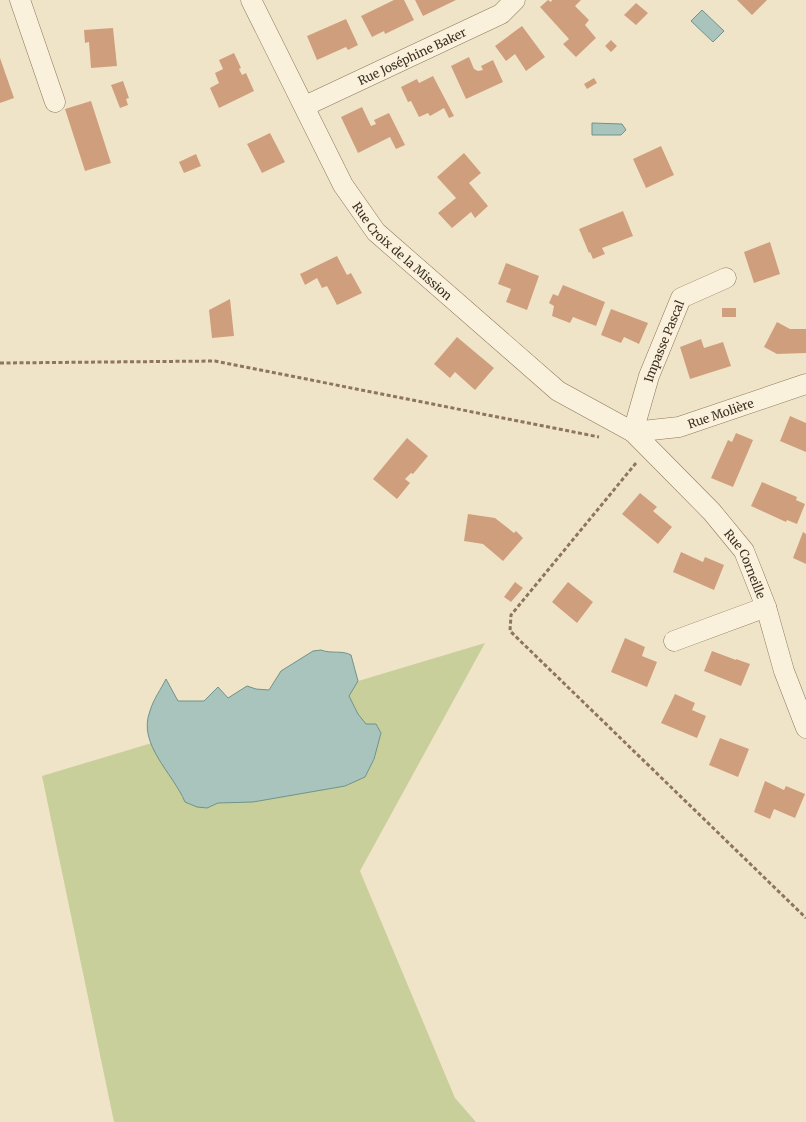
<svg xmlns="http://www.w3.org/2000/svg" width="806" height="1122" font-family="Merriweather,serif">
  <rect width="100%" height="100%" fill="#f0e4c8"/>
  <path fill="#c9cf9b" d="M485,643L360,871L455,1098L476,1122H114L42,776Z"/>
  <path fill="#a9c4bc" stroke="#6f938a" d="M702,10L724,31L713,42L691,21Z
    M592,123L622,124L626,130L621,135H592Z
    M321,650C331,654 342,650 351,655L358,681L349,696L358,714L366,724H376L381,733L374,759L365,777L345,786L253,802L218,803L207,808L197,807L185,802C173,773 137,744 150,711C153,700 161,689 166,679L178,701H204L218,687L228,698L247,686L256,689L269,690L281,671L313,651Z"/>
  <path fill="#cf9f7d" d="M394,0H404L414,20L385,34L384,31L372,37L361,16Z
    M415,0H456L423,16Z
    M548,0L551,2L552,0H581L575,6L589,20L585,25L596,38L576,57L563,44L569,39L540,7Z
    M737,0H767L752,15Z
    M636,3L648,13L636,25L624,15Z
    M346,19L358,45L348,50L346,47L317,60L307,36Z
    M522,26L545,57L526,71L515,54L506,61L495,46Z
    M113,28L117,66L91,68L89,42L85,43L84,30Z
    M611,40L617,46L611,52L605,46Z
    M234,53L241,68L239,69L242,75L246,73L254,91L219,108L210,88L219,83L215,73L223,69L219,60Z
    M469,57L474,69L478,71L483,70L481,66L493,60L503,82L466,99L451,66Z
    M0,58L14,98L0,103Z
    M433,76L454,116L449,118L444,108L430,116L428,113L419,117L411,101L408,102L401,87L417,79L419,83Z
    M594,78L597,83L587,89L584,84Z
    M123,81L129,98L126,99L128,105L120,108L111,85Z
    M91,101L111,163L85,171L65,109Z
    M362,107L371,126L376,124L374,120L389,113L405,145L396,149L390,137L358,153L341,117Z
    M270,133L285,162L262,173L247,144Z
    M661,146L674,175L646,188L633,159Z
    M464,153L481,173L469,183L488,206L475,218L471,212L452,228L438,213L456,198L437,177Z
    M196,154L201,166L184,173L179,162Z
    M623,211L633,236L602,248L605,254L593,259L590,252L589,253L579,229Z
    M770,242L780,274L754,283L744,252Z
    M337,256L347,275L351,273L362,293L337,305L327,286L322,288L317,278L305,285L300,274Z
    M506,263L539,276L527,310L506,302L511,289L498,284Z
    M563,285L605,302L596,326L573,317L570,323L552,316L554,306L549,303L553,294L558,296Z
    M230,299L234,336L212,338L209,310Z
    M722,308H736V317H722Z
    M611,309L648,323L639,344L624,337L621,343L601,335Z
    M777,322L790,329H806V353L777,354L764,347Z
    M457,337L494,368L475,390L455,372L450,378L434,364Z
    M701,339L704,348L723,342L731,366L690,379L680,347Z
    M790,416L806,423V452L780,441Z
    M736,433L753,440L733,487L711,478L728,440L732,442Z
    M407,438L428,456L413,474L411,473L405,479L410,483L397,499L373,479Z
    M762,482L797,497L796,500L805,504L797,524L787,520L786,522L751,506Z
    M640,493L657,507L653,511L672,527L658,544L622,514Z
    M468,514L495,518L514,533L516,531L523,538L503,561L483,544L464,541Z
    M803,532L806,534V564L793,558Z
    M681,552L703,562L705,557L724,565L714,590L673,572Z
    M515,582L523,588L511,602L504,597Z
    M568,582L593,602L577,623L552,602Z
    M625,638L645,647L642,656L657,662L647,687L611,672Z
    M712,651L736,660V659L750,664L741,686L704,671Z
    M675,694L695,703L692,710L706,716L697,738L661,723Z
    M720,738L749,749L738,777L709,765Z
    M765,781L784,790L786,786L805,794L795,818L774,809L770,819L754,812Z"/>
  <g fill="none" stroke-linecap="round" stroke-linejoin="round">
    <g stroke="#8d765c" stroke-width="21">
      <g id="minor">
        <path d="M20,0L55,102"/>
        <path id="s1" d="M251,0L343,185L376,232L558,391L633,432L712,512L744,551L766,607L784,671L806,728"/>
        <path id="s2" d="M305,106L501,14L515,0"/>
        <path id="s3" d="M633,432L649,376L681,298L726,278"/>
        <path id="s4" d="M633,432L679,427L806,384"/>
        <path d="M674,641L766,607"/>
      </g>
    </g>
    <path stroke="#8d765c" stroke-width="3" stroke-dasharray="4 2.5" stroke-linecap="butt" d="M0,363L215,361L599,437
      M636,463L511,615L510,631L806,918"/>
    <use href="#minor" stroke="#faf1dc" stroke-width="20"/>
  </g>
  <g text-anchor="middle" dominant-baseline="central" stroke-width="4.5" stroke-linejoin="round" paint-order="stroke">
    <g font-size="12" fill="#3d2e20" stroke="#f7eed8">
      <text stroke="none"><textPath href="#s2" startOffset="118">Rue Joséphine Baker</textPath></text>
      <text stroke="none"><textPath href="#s1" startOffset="296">Rue Croix de la Mission</textPath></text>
      <text stroke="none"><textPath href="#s3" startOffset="96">Impasse Pascal</textPath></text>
      <text stroke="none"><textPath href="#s4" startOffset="90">Rue Molière</textPath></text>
      <text stroke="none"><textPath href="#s1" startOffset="766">Rue Corneille</textPath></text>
    </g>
  </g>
</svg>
